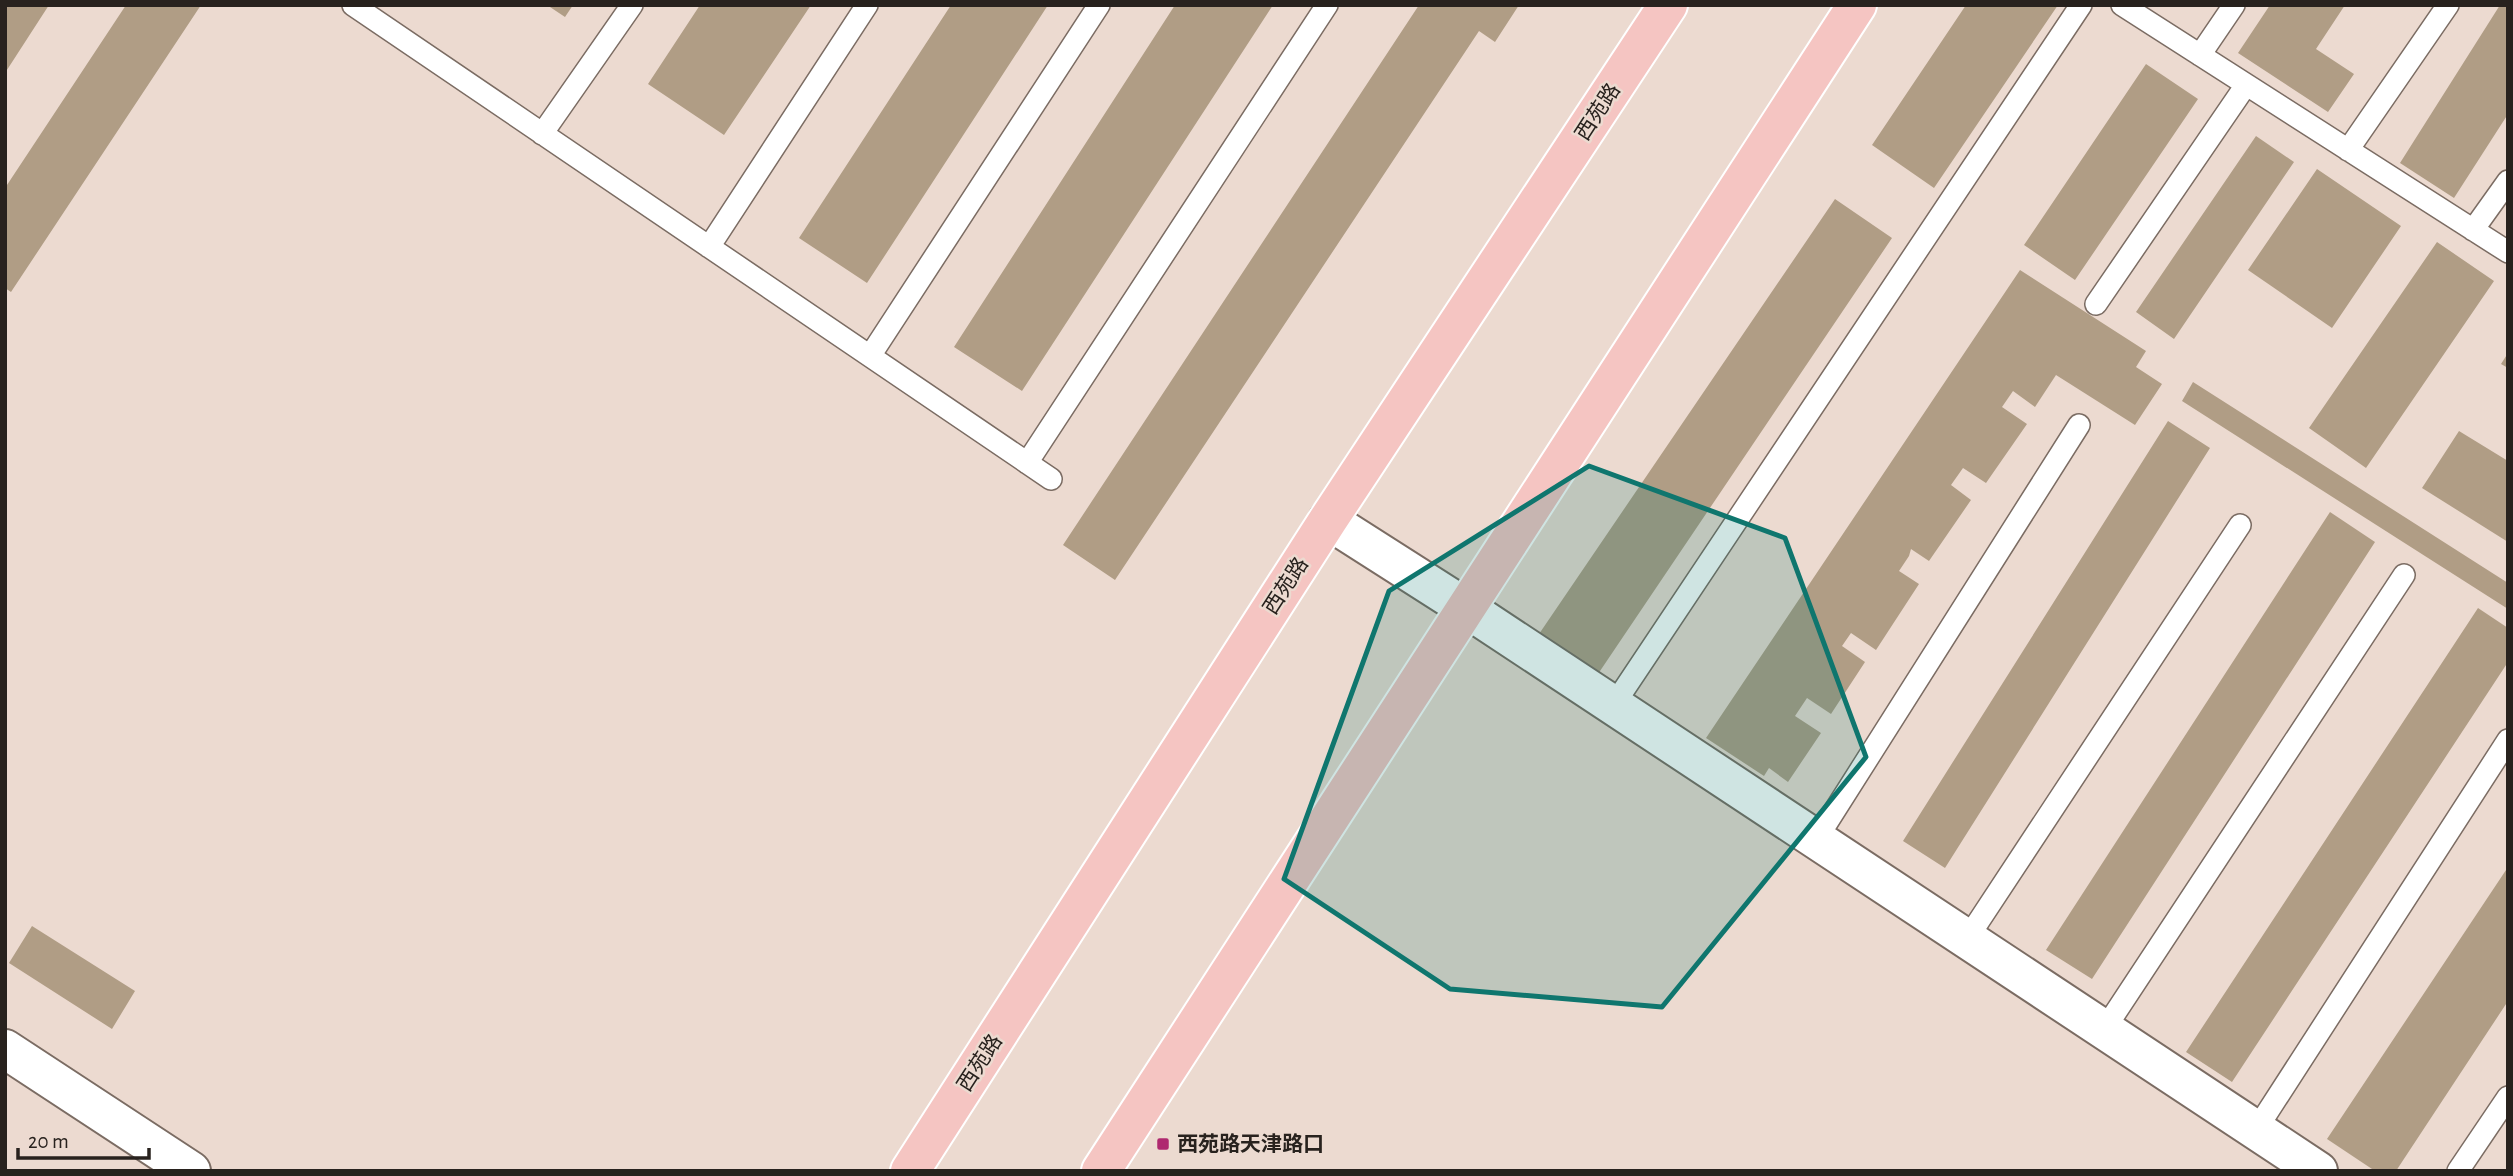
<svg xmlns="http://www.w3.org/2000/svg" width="2513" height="1176" font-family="'Alegreya Sans','Noto Sans SC',sans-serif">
  <rect width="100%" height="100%" fill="#ecdad0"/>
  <path fill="#b09d85" d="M5,5H49L5,73Z
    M126,5H201L11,292L5,288V188Z
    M547,5H573L565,17Z
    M700,5H811L724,135L648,84Z
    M951,5H1048L867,283L799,238Z
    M1175,5H1273L1022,391L954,347Z
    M1419,5H1519L1495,42L1479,31L1115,580L1063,545Z
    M1966,5H2058L1934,188L1872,145Z
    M2270,5H2345L2316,49L2354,74L2328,112L2238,53Z
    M2500,5H2508V114L2454,198L2400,163Z
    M2146,64L2198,99L2075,280L2024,245Z
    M2256,136L2294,162L2174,339L2136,312Z
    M2317,169L2401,226L2332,328L2248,270Z
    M1835,199L1892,238L1598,674L1539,634Z
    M2437,242L2494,281L2366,468L2309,428Z
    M2020,270L2146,351L2136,367L2162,384L2135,425L2056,375L2035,407L2013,391L2002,407L2027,424L1986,483L1963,468L1951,485L1971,500L1929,561L1911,549L1909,556L1899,571L1919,584L1876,650L1851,633L1842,646L1865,662L1831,714L1807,698L1795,716L1821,733L1788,782L1769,768L1764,776L1706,738Z
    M2508,353V368L2501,364Z
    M2193,382L2508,583V609L2182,401Z
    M2168,421L2210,448L1945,868L1903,841Z
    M2459,431L2508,461V542L2422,488Z
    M2330,512L2375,542L2092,979L2046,950Z
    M2478,608L2508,628V662L2232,1082L2186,1052Z
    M2508,867V1001L2396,1171H2375L2327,1139Z
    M32,926L135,991L112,1029L9,963Z"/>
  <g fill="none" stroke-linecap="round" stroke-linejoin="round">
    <g stroke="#7b6c63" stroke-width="24">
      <path id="service" d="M353,5L1051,479
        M2122,5L2508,252
        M2200,55L2234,5
        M542,134L632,5
        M2348,150L2448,5
        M2473,230L2508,181
        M709,247L867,5
        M2096,304L2246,85
        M870,356L1099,5
        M1027,463L1327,5
        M1613,706L2081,5
        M1816,840L2079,425
        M1967,939L2240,525
        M2104,1030L2404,575
        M2256,1130L2508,740
        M2458,1171L2508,1097"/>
    </g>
    <g stroke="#7b6c63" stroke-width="42">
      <path id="minor" d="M1328,520L1466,608L2318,1171"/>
    </g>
    <g stroke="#7b6c63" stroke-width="42">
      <path id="secondary" d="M5,1049L191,1171"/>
    </g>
    <g stroke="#fff" stroke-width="42">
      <path id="primary" d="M910,1171L1328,520L1668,5
        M1101,1171L1857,5"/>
    </g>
    <use href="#service" stroke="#fff" stroke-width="21"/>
    <use href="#minor" stroke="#fff" stroke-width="38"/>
    <use href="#secondary" stroke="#fff" stroke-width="38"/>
    <use href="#primary" stroke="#f5c5c2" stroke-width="38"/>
  </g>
  <path fill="#0f766e" fill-opacity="0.2" stroke="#0f766e" stroke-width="5" stroke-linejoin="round" d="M1589,466L1785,538L1866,757L1662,1007L1450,989L1284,879L1389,591Z"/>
  <rect fill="#af296f" stroke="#ecdad0" stroke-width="2.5" x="1156" y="1137" width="14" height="14" rx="3.5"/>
  <g text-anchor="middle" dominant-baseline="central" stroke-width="5" stroke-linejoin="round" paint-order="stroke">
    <g font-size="21" fill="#28221e" stroke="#ecdad0">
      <text transform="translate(1598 112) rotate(-57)">西苑路</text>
      <text transform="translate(1286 586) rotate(-57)">西苑路</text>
      <text transform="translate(980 1063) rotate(-57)">西苑路</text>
    </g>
    <g font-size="21" font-weight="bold" fill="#28221e" stroke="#ecdad0" text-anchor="start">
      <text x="1177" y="1144">西苑路天津路口</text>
    </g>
  </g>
  <rect width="2513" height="1176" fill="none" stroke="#28221e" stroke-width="14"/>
  <path d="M18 1148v10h131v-10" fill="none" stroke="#28221e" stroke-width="3.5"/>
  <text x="28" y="1148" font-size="21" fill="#28221e" stroke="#ecdad0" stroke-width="5" paint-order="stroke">20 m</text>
</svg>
